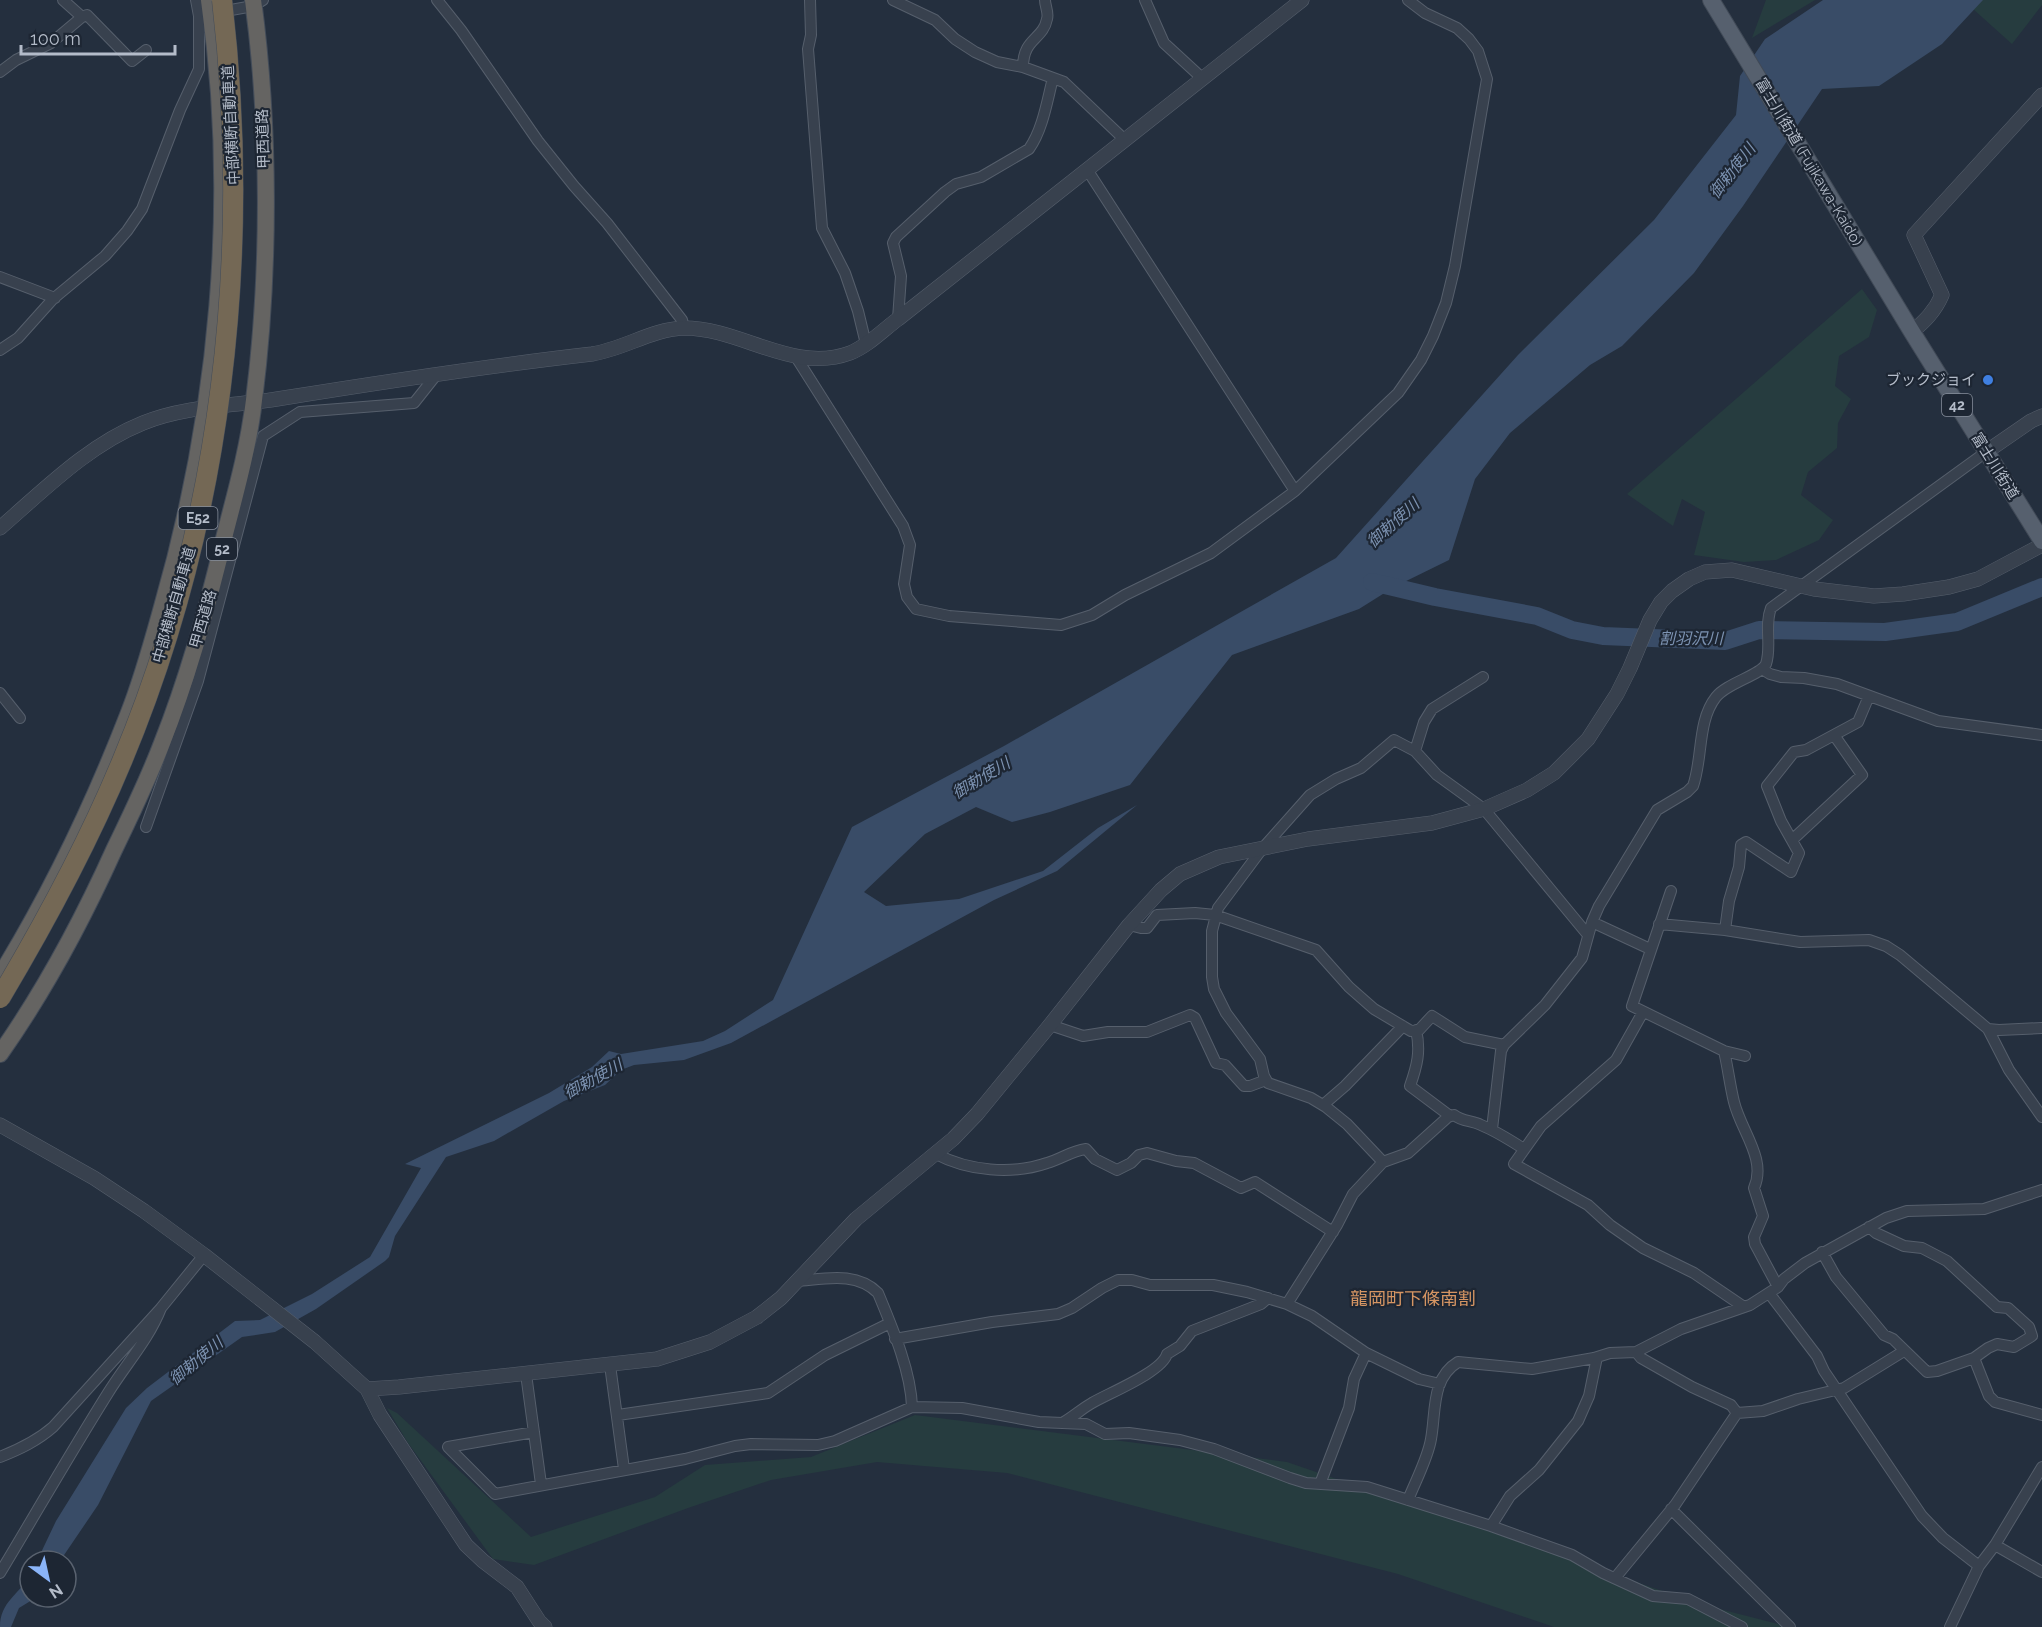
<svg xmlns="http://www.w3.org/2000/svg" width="2042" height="1627" font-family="Raleway,'Noto Sans JP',sans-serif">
  <rect width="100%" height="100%" fill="#242f3e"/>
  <path fill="#263c3f" d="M1766,0H1815L1752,38Z
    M1963,0H2042V5L2012,44Z
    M1862,289L1877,310L1869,337L1839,356L1835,386L1851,399L1838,423L1837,448L1808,472L1801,495L1833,520L1819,540L1776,560L1744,562L1694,555L1705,512L1682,499L1673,526L1627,494Z
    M387,1408L397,1413L531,1537L655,1497L705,1465L811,1457L915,1415L1287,1462L1700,1604L1790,1627H1554L1398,1574L1007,1473L877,1462L771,1480L688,1508L534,1565L493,1559L408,1443Z"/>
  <path fill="#394c67" d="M1823,0H1983L1942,44L1879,86L1822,89L1743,206L1694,273L1622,346L1590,365L1510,433L1475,479L1449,560L1394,587L1359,609L1232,655L1130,785L1050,812L1012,822L976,807L925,834L864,892L886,906L959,899L1043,871L1098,828L1137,805L1057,871L994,900L731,1043L684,1060L634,1065L621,1070L605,1085L564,1101L494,1141L446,1157L395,1236L389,1257L385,1261L316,1309L275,1332L242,1337L151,1401L98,1505L60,1561H37L56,1521L126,1408L147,1388L235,1321L260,1320L312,1294L370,1257L421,1168L405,1164L549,1093L592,1067L609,1051L621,1054L703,1041L725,1031L773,1000L852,827L1004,746L1336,558L1518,355L1654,220L1736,115L1740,76L1765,39Z
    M30,1576V1597H37L19,1608L11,1627H0C0,1602 19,1594 30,1576Z"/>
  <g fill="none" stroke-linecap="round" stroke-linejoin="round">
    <path stroke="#394c67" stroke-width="18" d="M1372,582L1435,597L1537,616L1572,630L1603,636L1725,641L1759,630L1885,632L1957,622L2042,587"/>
    <g stroke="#565f6c" stroke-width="12">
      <path id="minor" d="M63,0L82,17
        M437,0L461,30L538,141L574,186L607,223L682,320L684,328
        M810,0L811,35L808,49L822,228L845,273L858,311L866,344
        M893,0L935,20L955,39L975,52L997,62L1023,67L1064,82L1125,140
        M1145,0L1164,43L1202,78
        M220,12L253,6L263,0
        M1023,67C1023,38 1043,40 1047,19C1049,13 1045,6 1045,0
        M0,72L16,60L51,43L82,17L87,15L132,61L146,50
        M1088,171L1295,491
        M0,277L55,298
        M898,319L901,276L893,243L896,237L945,192L956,184L981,177L1029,149C1043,129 1047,101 1053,78
        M0,350L18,338L53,299L105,256L127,231L142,209L180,110L199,69V16L196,0
        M796,357L903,526L910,545L904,584L907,597L916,609L949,616L1061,625L1092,615L1125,595L1211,553L1295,491L1398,393L1421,360L1433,336L1446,303L1455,266L1487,79L1478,51L1469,39L1457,28L1425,13L1408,0
        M1762,669L1770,674L1781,677L1804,678L1837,684L1938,721L2042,735
        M0,693L20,718
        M1415,751L1424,722L1432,709L1483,677
        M146,827L198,681L263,436L300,412L414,403L437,374
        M1792,840L1862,775L1834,735
        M1671,891L1632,1006L1724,1051L1745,1056
        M1592,922L1650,949
        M1659,924L1725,930L1800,942L1869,940L1886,946L1900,955L1988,1029L1999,1030L2042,1028
        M1129,925L1141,928H1147L1157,915L1195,913L1215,915L1316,950L1349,987L1374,1009L1411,1031L1419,1030L1432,1016L1465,1037L1504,1045
        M1725,930L1729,901L1739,867L1741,845L1746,842L1791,872L1799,853L1781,821L1767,786L1794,752L1806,750L1858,722L1869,696
        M1643,1012L1616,1060L1541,1126L1514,1164L1588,1205L1610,1225L1643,1248L1694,1273L1744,1307
        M1050,1025L1083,1036L1108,1032H1147L1190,1015L1195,1018L1216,1063L1225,1065L1244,1086H1250L1266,1080
        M1988,1029L2009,1070L2042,1117
        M1416,1030C1421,1051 1417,1066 1410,1086L1450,1116
        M1724,1051C1728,1068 1730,1086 1734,1102C1741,1131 1767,1159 1754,1188L1763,1216L1754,1237L1755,1244L1778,1287
        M1323,1105L1345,1086L1403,1026
        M1492,1129L1501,1051L1504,1045L1545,1005L1582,958L1592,922L1599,906L1657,810L1687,792L1693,786C1703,758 1697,721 1716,697C1727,683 1761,675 1766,664C1772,646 1764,626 1771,608L1986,452
        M936,1154C968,1171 1012,1175 1047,1163C1061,1159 1071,1151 1086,1149L1095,1159L1117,1170L1131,1163L1139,1155L1147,1153L1176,1161L1194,1163L1241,1188L1255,1182L1333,1232
        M1383,1162L1347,1124L1326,1107L1311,1098L1268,1083L1264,1076L1260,1059L1226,1013L1214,989L1212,977V931L1218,908L1262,849L1310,795L1336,779L1361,768L1394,740L1415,751L1437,775L1484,809L1588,935
        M1822,1252L1836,1277L1884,1335L1893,1339L1927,1372L1937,1371L1974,1358L1988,1348L1997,1344L2014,1347L2032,1336L2029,1327L2008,1308L1997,1307L1947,1261L1922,1248L1904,1246L1876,1233L1869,1227
        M796,1281C825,1279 856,1271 878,1293C892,1327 911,1371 912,1407
        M1769,1293L1817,1356L1824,1371L1922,1516L1943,1538L1979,1566
        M1287,1304L1337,1225L1353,1194L1383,1162L1408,1153L1448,1117L1454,1115C1463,1122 1471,1120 1481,1125C1496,1131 1510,1140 1524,1149
        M895,1339L992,1322L1058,1314L1072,1308L1102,1288L1118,1280H1132L1150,1285H1213L1247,1292L1287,1304L1312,1316L1366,1353L1419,1379L1440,1384
        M1636,1352L1641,1358L1692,1387L1731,1405L1737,1413
        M1974,1358L1989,1396L1995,1402L2042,1415
        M610,1365L624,1469
        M526,1374L541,1484
        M618,1415L768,1393L825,1355L890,1323
        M1064,1422C1074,1416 1083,1408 1092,1403C1109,1393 1162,1372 1167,1354L1180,1346L1192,1331L1261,1304L1268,1298
        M448,1447L495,1494L685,1459L735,1446L751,1444L818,1445L835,1441L912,1407L962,1408L1039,1422L1086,1424L1105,1434L1129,1433L1180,1440L1214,1449L1290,1478L1306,1483L1367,1487L1491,1526L1572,1555L1603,1573L1653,1596L1688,1599L1742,1627
        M448,1447L534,1432
        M0,1457C20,1449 37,1441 53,1427L161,1308L204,1255
        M1320,1484L1349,1408L1354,1379L1366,1353
        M1408,1500C1415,1482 1428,1458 1431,1439C1436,1412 1431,1378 1458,1362L1532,1369L1594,1358L1610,1353L1636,1352L1681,1329L1750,1305L1778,1287L1784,1279L1805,1263L1886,1218L1907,1211L1984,1209L2042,1190
        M1671,1509L1790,1627
        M1491,1526L1510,1496L1539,1470L1578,1421L1589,1396L1597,1357
        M1995,1545L2042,1572
        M0,1573C36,1513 71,1452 108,1393C126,1364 149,1339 161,1308
        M1615,1578L1675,1505L1737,1413L1763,1411L1798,1399L1844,1388L1904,1351
        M1950,1627L1979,1566L1995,1545L2042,1467"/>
    </g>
    <g stroke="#565f6c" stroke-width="15">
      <path id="tertiary" d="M1912,332C1925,321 1935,311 1942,295L1914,235L2042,95
        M1986,452L2031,421L2042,416
        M0,528C44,490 88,445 143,423C184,406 233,406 277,399C382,382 487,366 592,354C624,349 652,329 684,328C741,328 793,374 850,353C868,346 883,330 898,319L1302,0
        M0,1125L94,1178L144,1211L204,1255L315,1342L367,1389L380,1415L466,1545L483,1561L517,1587L539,1621L545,1627
        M367,1389L399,1387L657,1359L710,1342L757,1317L781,1298L856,1219L953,1139L977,1114L1050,1025L1129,925L1161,890L1180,874L1219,857L1308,839L1432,823L1484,809L1527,790L1554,773L1588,739L1617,694L1630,668L1650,620L1661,602L1672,591L1689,579L1705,572L1732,570L1814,589L1874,596L1903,594L1949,587L1978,579L2042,545"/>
    </g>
    <g stroke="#414a57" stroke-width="18">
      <path id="primary" d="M1711,0L1912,332L2042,541"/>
    </g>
    <g stroke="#434c59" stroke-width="18">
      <path id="trunk" d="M0,976C51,893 93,805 128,715C142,680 152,643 162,607C218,412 238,201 209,0
        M0,1054C45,990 82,921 114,850C131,815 148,780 162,743C189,675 209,602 226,530C237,488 249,444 254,400C270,273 270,126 253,0"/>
    </g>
    <use href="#minor" stroke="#38414e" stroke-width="10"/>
    <use href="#tertiary" stroke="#38414e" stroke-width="14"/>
    <use href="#primary" stroke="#56606e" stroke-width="16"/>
    <use href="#trunk" stroke="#656462" stroke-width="16"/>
    <g stroke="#434c59" stroke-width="21" stroke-linecap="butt">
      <path id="motorway-bridge" d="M0,998C46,921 88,843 122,761C222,522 252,256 222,0"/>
    </g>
    <use href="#motorway-bridge" stroke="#746855" stroke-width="20"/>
  </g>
  <circle fill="#3f7fe0" stroke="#1d2633" stroke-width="2" cx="1988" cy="380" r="6"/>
  <g text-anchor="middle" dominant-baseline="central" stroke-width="4.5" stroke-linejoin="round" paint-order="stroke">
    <g fill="#1d2633" stroke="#878f9c" stroke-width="1.5">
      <rect x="1942" y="394" width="30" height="22" rx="4.5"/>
      <rect x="178.5" y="507" width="39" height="22" rx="4.5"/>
      <rect x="207" y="538" width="30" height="22" rx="4.5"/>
    </g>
    <g font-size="14" font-weight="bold" fill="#b4bcc9">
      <text x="1957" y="405">42</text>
      <text x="198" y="518">E52</text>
      <text x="222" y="549">52</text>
    </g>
    <g font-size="15" fill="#b4bcc9" stroke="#1d2633">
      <text transform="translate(231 125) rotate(-93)">中部横断自動車道</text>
      <text transform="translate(263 139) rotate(-92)">甲西道路</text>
      <text transform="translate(1809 162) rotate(59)">富士川街道 (Fujikawa-Kaido)</text>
      <text transform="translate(1995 466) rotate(58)">富士川街道</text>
      <text transform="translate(174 605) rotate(-74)">中部横断自動車道</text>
      <text transform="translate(203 619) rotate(-74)">甲西道路</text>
    </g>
    <g font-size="15" fill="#b4bcc9" stroke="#1d2633" text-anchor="end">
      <text x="1976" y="380">ブックジョイ</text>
    </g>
    <g font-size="16" font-style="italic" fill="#7c92b1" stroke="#1d2633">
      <text transform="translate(1732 171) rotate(-52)">御勅使川</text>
      <text transform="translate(1393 523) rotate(-42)">御勅使川</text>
      <text x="1691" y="638">割羽沢川</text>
      <text transform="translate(981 778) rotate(-31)">御勅使川</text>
      <text transform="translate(593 1079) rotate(-29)">御勅使川</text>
      <text transform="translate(196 1361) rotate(-40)">御勅使川</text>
    </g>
    <g font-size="18" fill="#d59563" stroke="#1d2633">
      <text x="1413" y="1298">龍岡町下條南割</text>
    </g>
  </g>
  <g transform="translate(48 1579) rotate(147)"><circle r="28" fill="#1d2633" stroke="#59626f" stroke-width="1.5"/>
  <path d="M0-4.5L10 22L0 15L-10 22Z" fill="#8ab4f8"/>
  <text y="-9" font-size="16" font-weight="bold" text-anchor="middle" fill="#b4bcc9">N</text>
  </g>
  <path d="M21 45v9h154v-9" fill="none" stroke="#b4bcc9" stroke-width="3"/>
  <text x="30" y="45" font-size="18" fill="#b4bcc9" stroke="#1d2633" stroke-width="4.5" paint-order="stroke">100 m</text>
</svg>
